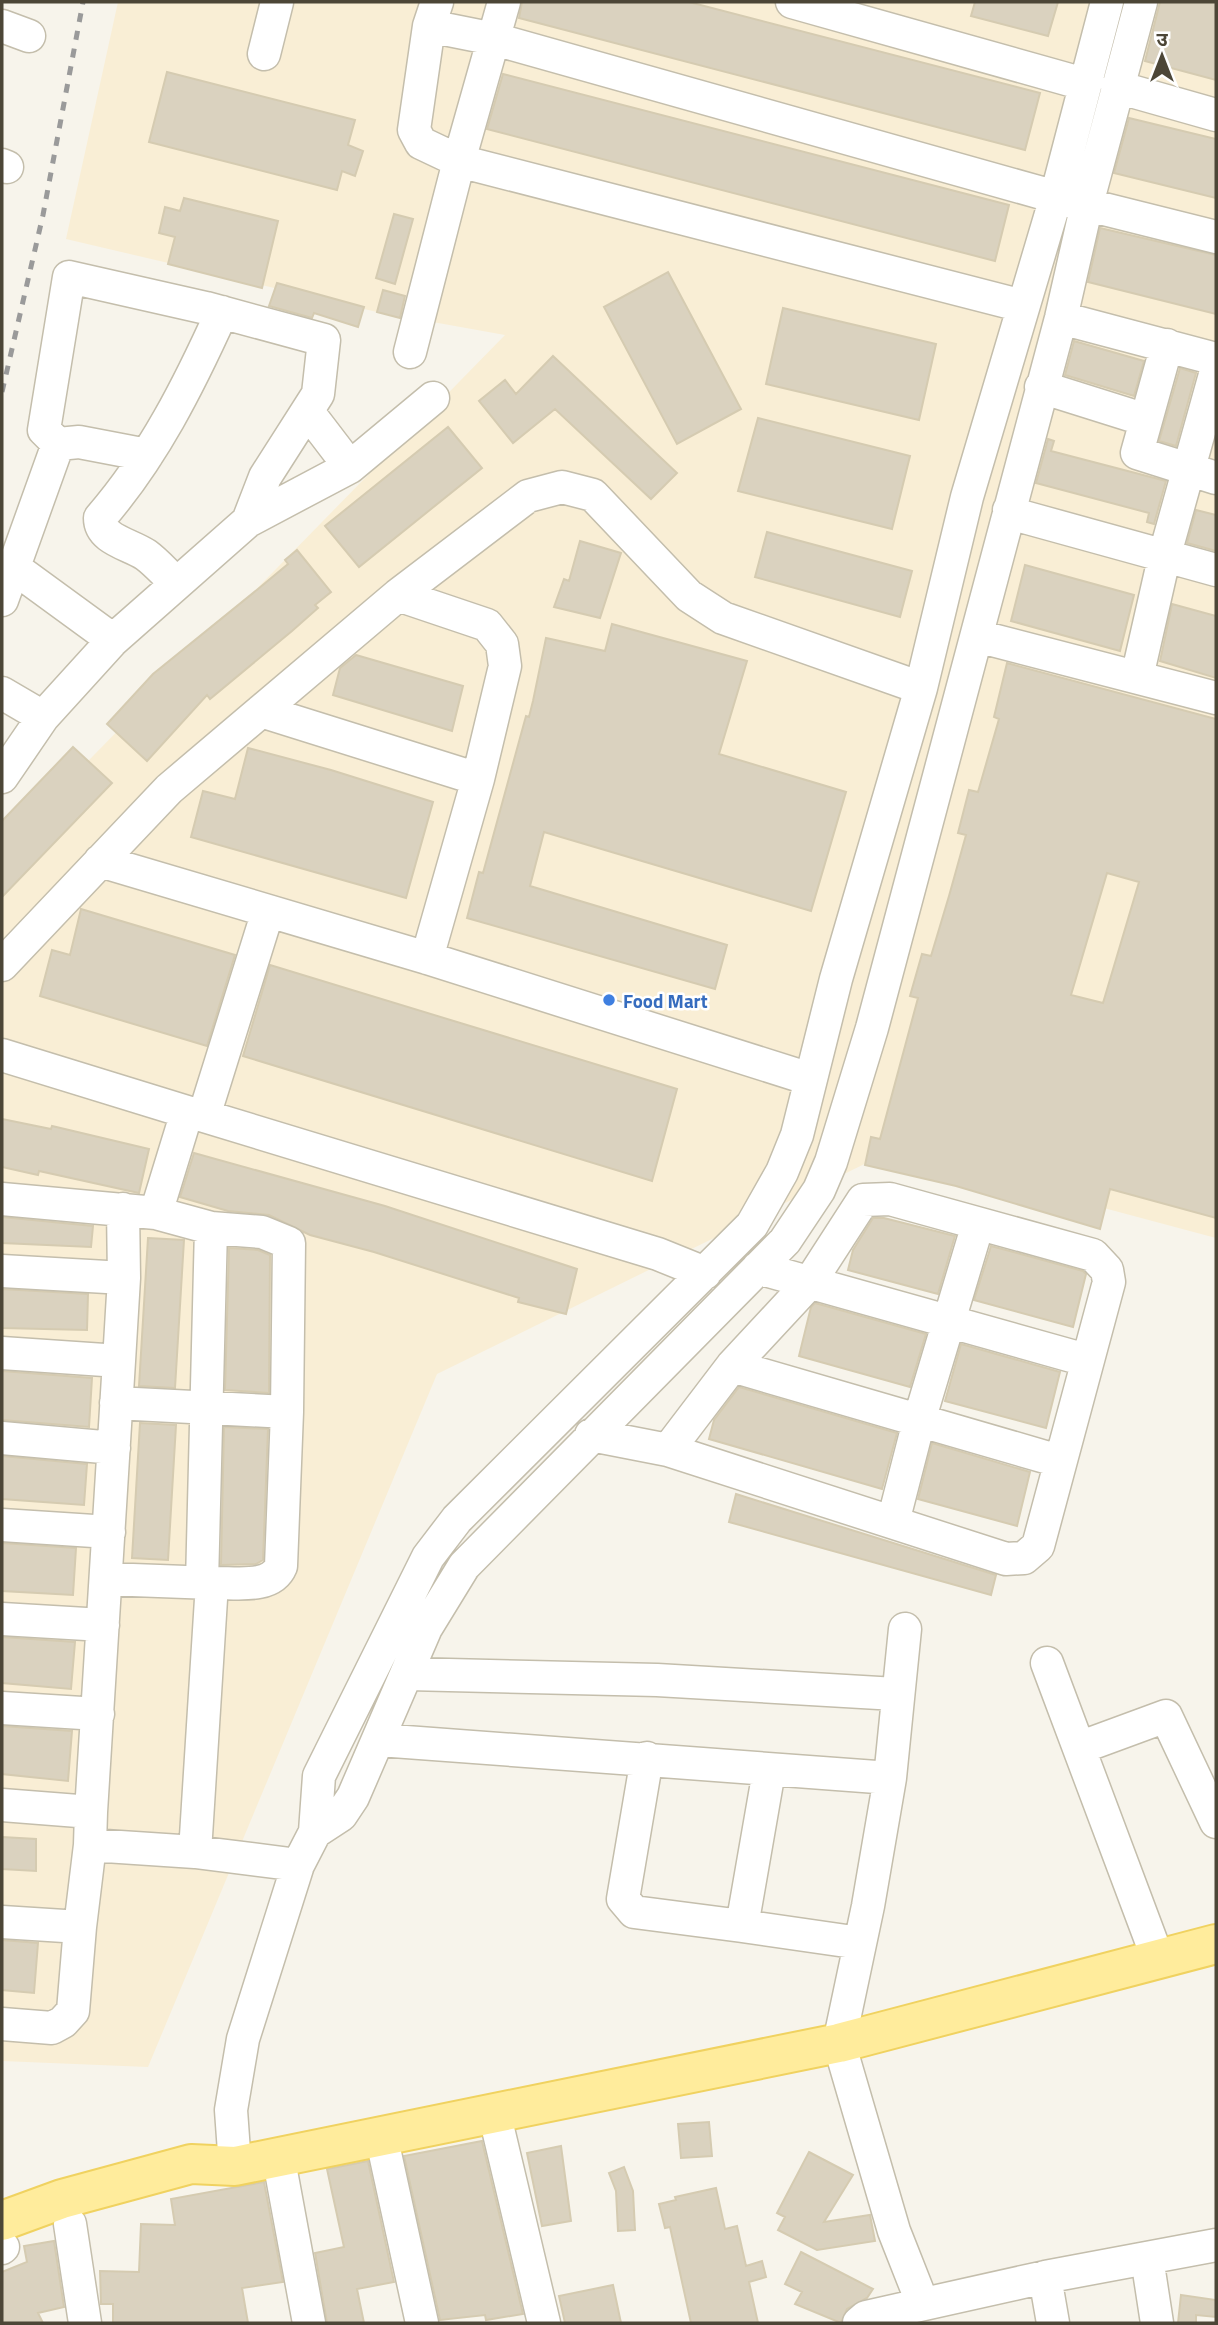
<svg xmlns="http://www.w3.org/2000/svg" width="1218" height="2325" font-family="'Titillium Web','Noto Sans Devanagari',sans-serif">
  <rect width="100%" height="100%" fill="#f7f4eb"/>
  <path fill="#f9eed5" d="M118,2H1216V1238L891,1151L437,1374L148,2067L2,2061V849L505,335L377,312L66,239Z"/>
  <path fill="#dad2bf" stroke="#d5cbb1" stroke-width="2" fill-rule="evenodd" d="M522,2H689L1040,93L1025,150L519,18Z
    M975,2H1058L1048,36L971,16Z
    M1160,2H1216V80L1145,61Z
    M167,72L355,120L348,145L363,151L355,176L342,171L337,190L149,142Z
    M503,74L1009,205L995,261L487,129Z
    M1129,118L1216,139V198L1114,173Z
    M184,198L278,221L262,288L168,264L175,237L159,233L165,207L180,211Z
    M394,214L413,219L395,284L376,278Z
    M1100,228L1216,255V314L1088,282Z
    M668,272L741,409L677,444L604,307Z
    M277,283L364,307L358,327L314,313L312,318L269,306Z
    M383,290L405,296L400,318L377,312Z
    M783,308L936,344L919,420L766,384Z
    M1074,341L1144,361L1134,396L1065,375Z
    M553,356L677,473L651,499L555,409L513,443L479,401L505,380L516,394Z
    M1180,368L1196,373L1176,446L1159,441Z
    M758,418L910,456L892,529L738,491Z
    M448,427L482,468L359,567L325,526Z
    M1048,439L1054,441L1051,451L1166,481L1154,524L1147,522L1149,513L1036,483Z
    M1196,510L1216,515V551L1187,543Z
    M767,532L912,571L900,617L755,577Z
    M580,541L621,553L600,618L554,607L564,579L569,581Z
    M297,550L331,592L315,605L318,608L292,631L210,699L207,695L147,761L107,724L153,674L258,589L288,564L285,560Z
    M1025,565L1134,595L1120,651L1011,621Z
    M1172,604L1216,616V678L1160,661Z
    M612,624L747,661L719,754L846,792L811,911L544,832L530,886L727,945L715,989L467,918L479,872L483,873L526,716L529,717L533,701L546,638L605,651Z
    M356,655L463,686L452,731L333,695L340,668Z
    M1007,663L1216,719V1218L1110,1189L1100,1229L956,1186L865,1165L871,1137L880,1139L918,998L910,996L922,954L931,956L949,896L966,835L958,833L969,790L978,792L999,719L994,717ZM1107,873L1139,882L1103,1003L1071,995Z
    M73,747L112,783L2,897V821Z
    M248,748L331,770L433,802L406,898L191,837L203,791L235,799Z
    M81,909L235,955L207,1046L40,996L52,950L70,955Z
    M270,965L677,1089L652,1181L243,1056Z
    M2,1119L51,1129L52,1126L149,1149L139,1193L39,1171L38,1175L2,1167Z
    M194,1153L385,1206L577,1269L566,1314L518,1302L519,1298L374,1252L310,1235L269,1215L228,1211L180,1197Z
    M2,1217L93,1226L91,1247L2,1243Z
    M873,1218H884L955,1236L938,1294L848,1270L853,1250Z
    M148,1238L184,1240L175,1388L139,1386Z
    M991,1246L1083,1271L1086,1274L1073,1327L974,1300Z
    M229,1248L258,1250L270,1255L269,1393L225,1390Z
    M2,1289L88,1294L87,1330L2,1328Z
    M815,1303L926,1334L910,1387L799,1356L811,1307Z
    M961,1344L1060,1372L1046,1428L945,1401Z
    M2,1371L92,1378L89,1427L2,1420Z
    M739,1387L897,1433L882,1489L709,1439L714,1420Z
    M140,1423L176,1425L168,1560L132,1558Z
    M224,1427L268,1429L263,1560L256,1564L221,1565Z
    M932,1443L1030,1472L1017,1526L918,1499Z
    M2,1456L87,1464L84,1505L2,1499Z
    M736,1494L996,1575L991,1595L729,1522Z
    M2,1543L76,1548L73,1595L2,1591Z
    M2,1637L75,1642L71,1689L2,1683Z
    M2,1726L72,1731L68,1781L2,1774Z
    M2,1837L36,1839V1871L2,1869Z
    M2,1940L38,1943L34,1993L2,1990Z
    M709,2122L712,2156L681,2158L678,2124Z
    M482,2141L523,2314L486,2320L485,2315L440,2320L404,2156Z
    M561,2146L571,2221L542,2226L527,2153Z
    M809,2152L853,2175L824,2222L870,2215L875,2241L817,2250L778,2230L785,2217L777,2213Z
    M368,2161L394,2282L357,2289L364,2323H327L315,2253L344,2247L327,2169Z
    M624,2167L633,2191L635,2230L618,2231L616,2191L609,2173Z
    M264,2182L283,2282L242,2288L248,2323H113V2304H101L100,2271L139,2272L141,2224L175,2225L171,2199Z
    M716,2188L725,2229L737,2226L746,2266L762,2261L766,2277L749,2282L758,2323H691L670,2227L665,2228L659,2204L676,2200L675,2197Z
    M54,2241L64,2307L38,2313L43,2323H2V2272L27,2262L24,2246Z
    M801,2252L873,2289L867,2298L847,2309L841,2323L795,2304L802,2292L785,2284Z
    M613,2285L621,2323H565L559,2296Z
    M1181,2295L1216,2300V2317L1196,2315V2323H1178Z"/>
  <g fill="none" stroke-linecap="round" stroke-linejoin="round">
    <g stroke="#c4beac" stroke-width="35">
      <path id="minor" d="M504,2L459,161L1023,306
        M792,2L1084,84
        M2,26L29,36
        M429,26L494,39L1056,197L1216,237
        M264,54L277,2
        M1117,87L1216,115
        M2,165L7,167
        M1061,318L1216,359
        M1167,345L1137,453L1216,478
        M410,352L459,161L421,143L414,130L429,26L437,2
        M1041,387L1146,420
        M58,444L79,442L147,455
        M350,467L433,398
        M1009,510L1024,517L1216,570
        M248,521L350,467L308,412
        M13,567L113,640
        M176,583C166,574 157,563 146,555C130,544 100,540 100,518C153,457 189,385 222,312
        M398,595L487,625L502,644L505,666L478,779L427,958
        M2,600L58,444L44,430L69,277L206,308L324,340L318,394L265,477L248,521L113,640L43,717L2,693
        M977,636L1216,698
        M1137,677L1165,554L1216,371
        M261,711L478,779
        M2,777L43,717
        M100,861L427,958L810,1079
        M2,965L169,789L398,595L528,496L562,487L593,495L689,596L723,618L921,688
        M2,1055L187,1112L156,1213
        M187,1112L204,1116L268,911
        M204,1116L658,1254L705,1273
        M2,1199L156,1213L211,1228L262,1232L289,1243L287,1412L281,1566C271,1590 234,1582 212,1583
        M758,1268L1086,1360
        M2,1271L124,1278
        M2,1353L119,1361L91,1812
        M119,1361L124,1278L123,1209
        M732,1366L1059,1461
        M116,1403L287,1412
        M591,1435L668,1450L1006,1559L1024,1558L1038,1546L1109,1282L1107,1270L1093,1255L890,1199L863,1200L810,1282L732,1366L668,1450
        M2,1438L114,1448
        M893,1522L919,1421L978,1224
        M2,1525L109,1532
        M106,1579L212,1583L195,1852
        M202,1583L211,1228
        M2,1619L103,1625
        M905,1629L890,1778L868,1906L839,2043L894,2231L922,2302
        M1047,1663L1158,1959
        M408,1674L657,1680L896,1694
        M2,1708L98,1714
        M379,1740L890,1778
        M1079,1748L1166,1716L1216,1822
        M647,1758L623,1899L634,1912L742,1926L769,1771
        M2,1805L91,1812L90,1845L195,1852L298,1865
        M315,1832L341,1815L353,1797L426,1628L464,1566L785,1241L819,1190L831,1162L872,1028L1061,318L1087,204L1141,2
        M2,1922L80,1927L90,1845
        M742,1926L860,1943
        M2,2024L52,2028L63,2022L73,2011L80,1927
        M494,2112L544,2323
        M381,2135L422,2323
        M278,2155L309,2323
        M235,2166L231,2110L243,2039L298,1865L315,1832L319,1776L428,1557L457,1519L752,1225L782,1172L797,1135L836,979L921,688L967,497L1056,197L1107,2
        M70,2224L85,2323
        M2,2248L3,2247
        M1147,2258L1157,2323
        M1045,2277L1053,2323
        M859,2323L866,2317L1045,2277L1216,2245"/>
    </g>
    <g stroke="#f0d260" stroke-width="42">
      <path id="major" d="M2,2221L62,2199L191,2164L235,2166L839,2043L1216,1944"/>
    </g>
    <use href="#minor" stroke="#fff" stroke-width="32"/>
    <use href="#major" stroke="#ffec9c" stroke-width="38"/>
    <path stroke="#9a9a9a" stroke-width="5" stroke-dasharray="9 9" stroke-linecap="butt" d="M2,392L43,215L83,2"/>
  </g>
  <circle fill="#3f7fe0" stroke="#fff" stroke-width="2.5" cx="609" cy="1000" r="7"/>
  <g text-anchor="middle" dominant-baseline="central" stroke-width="5" stroke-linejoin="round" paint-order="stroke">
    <g font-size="19" font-weight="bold" fill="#366cbe" stroke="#fff" text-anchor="start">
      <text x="623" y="1000">Food Mart</text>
    </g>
  </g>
  <rect width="1218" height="2325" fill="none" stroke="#4c4637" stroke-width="7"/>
  <g transform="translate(1162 56)" stroke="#ffffff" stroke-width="5" paint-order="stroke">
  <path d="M0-5L12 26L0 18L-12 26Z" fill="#4c4637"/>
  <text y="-10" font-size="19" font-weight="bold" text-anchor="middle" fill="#4c4637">उ</text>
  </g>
</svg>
